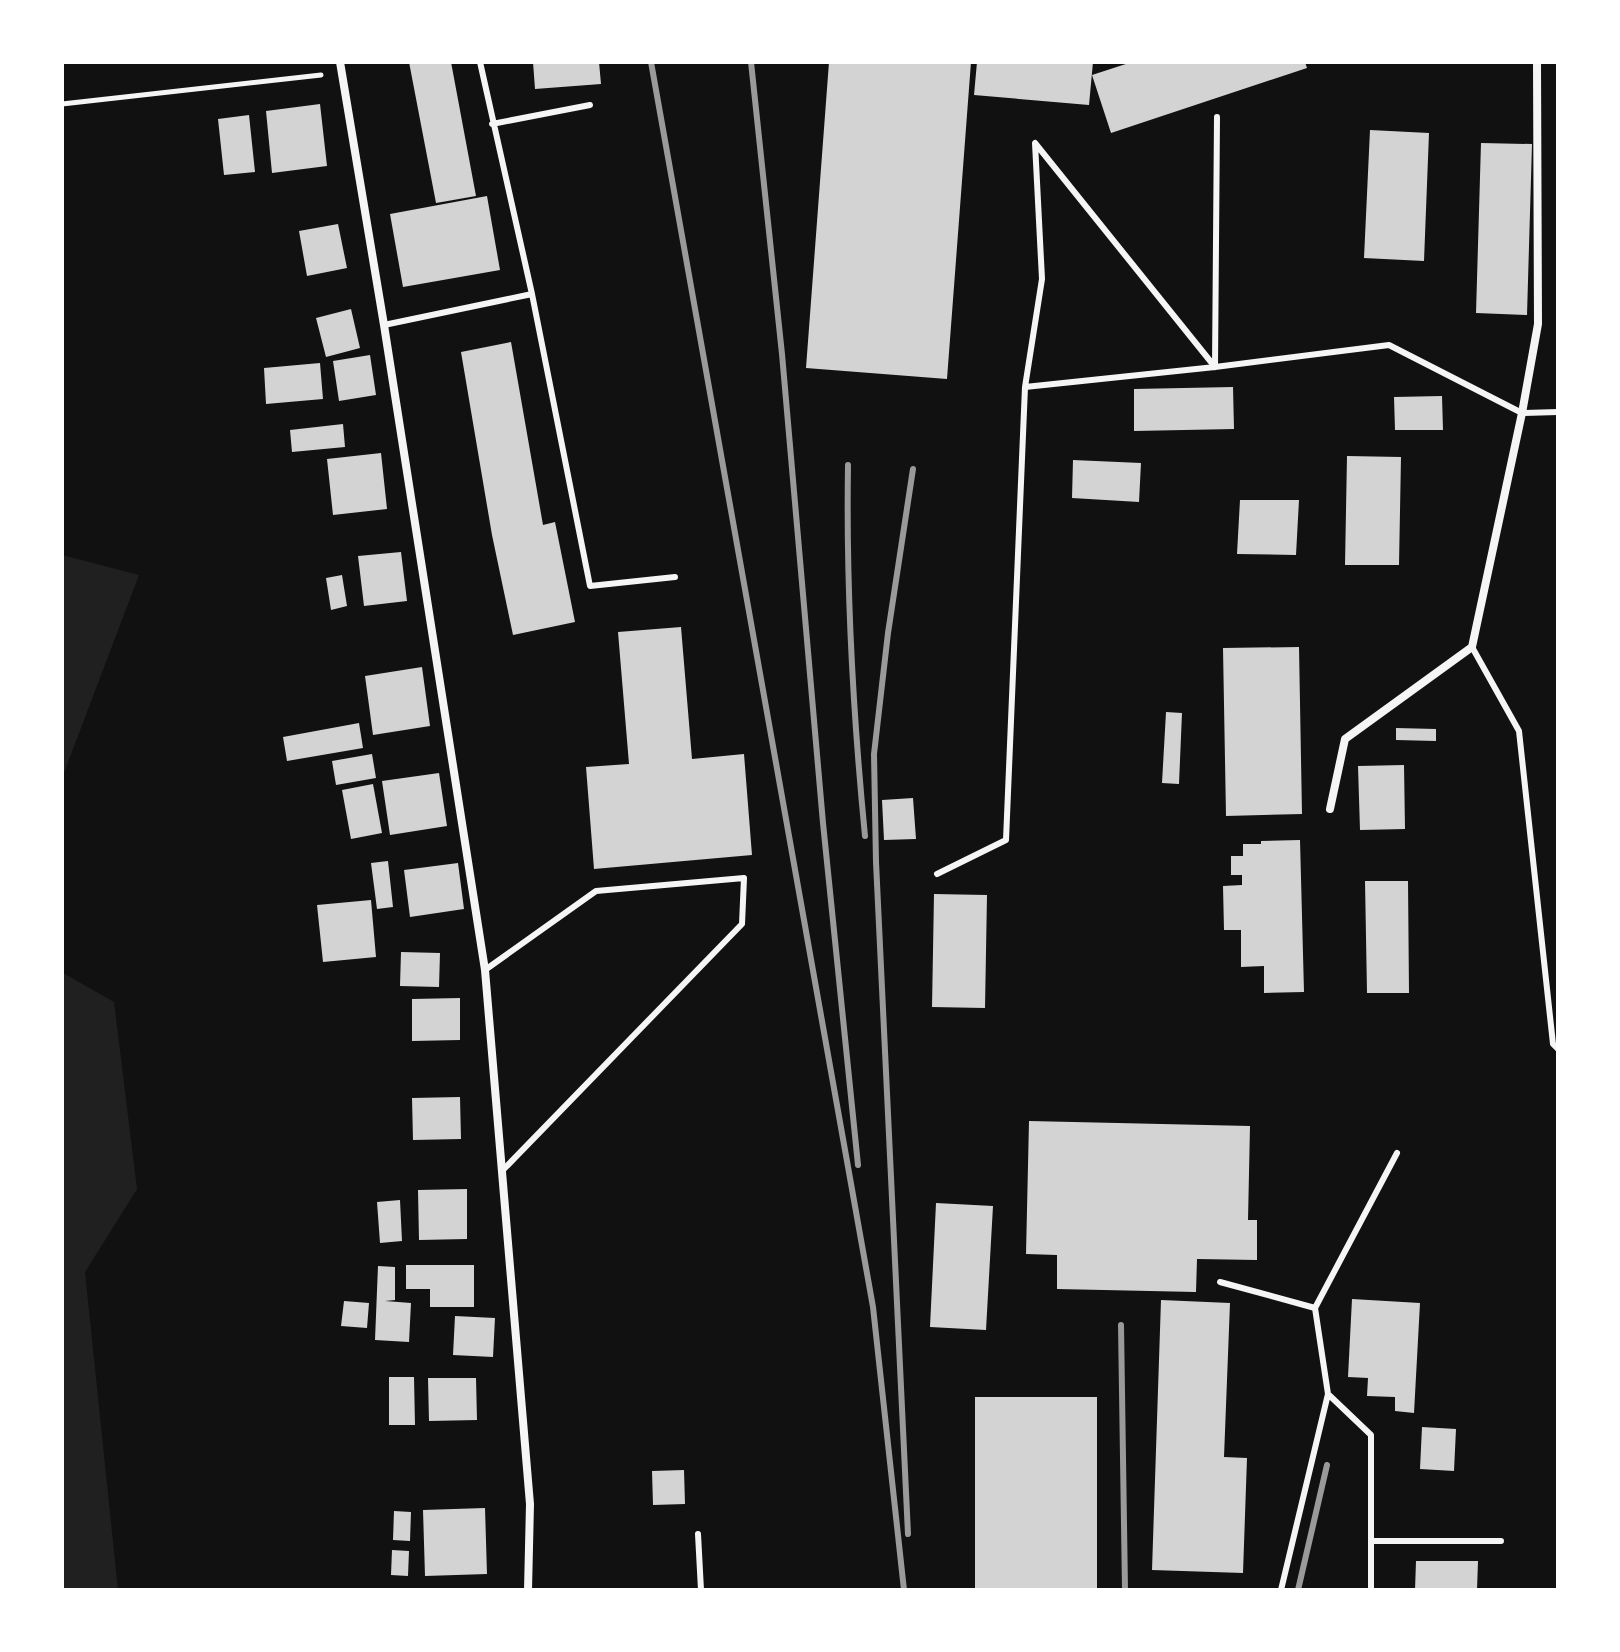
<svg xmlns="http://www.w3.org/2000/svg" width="1620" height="1652" font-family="'PT Sans Narrow',sans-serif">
  <rect width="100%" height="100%" fill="#111"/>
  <path fill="#202020" d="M62,555L139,575L62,778Z
    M62,958L63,973L114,1002L137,1189L85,1272L118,1590H62Z"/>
  <path fill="#d3d3d3" d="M409,62H451L476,196L436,203Z
    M533,62H599L601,84L535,89Z
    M829,62H971L947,379L806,368Z
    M977,62H1093L1089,105L974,95Z
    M1132,62H1305L1307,68L1111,133L1092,75Z
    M320,104L327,166L272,173L266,111Z
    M249,115L255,172L224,175L218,119Z
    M1370,130L1429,133L1424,261L1364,258Z
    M1481,143L1532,144L1527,315L1476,313Z
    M487,196L500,270L403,287L390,214Z
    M338,224L347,268L307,276L299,231Z
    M351,309L360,348L326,357L316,318Z
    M511,342L543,525L555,522L575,622L513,635L492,535L461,352Z
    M370,355L376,395L339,401L333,361Z
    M320,363L323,399L266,404L264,368Z
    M1233,387L1234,429L1134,431V389Z
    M1442,396L1443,430H1395L1394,397Z
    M343,424L345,447L292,452L290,430Z
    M381,453L387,509L333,515L327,459Z
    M1347,456L1401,457L1399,565H1345Z
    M1073,460L1141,463L1139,502L1072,498Z
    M1240,500H1299L1296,555L1237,554Z
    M401,552L407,601L364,606L358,556Z
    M342,575L347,606L331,610L326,578Z
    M681,627L692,759L744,754L752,855L594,869L586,767L629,764L618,632Z
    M1299,647L1302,814L1226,816L1223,648Z
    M422,667L430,726L373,735L365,676Z
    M1166,712L1182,713L1179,784L1162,783Z
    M359,723L363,748L287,761L283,737Z
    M1396,728L1436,729V741L1396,740Z
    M372,754L376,778L336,785L332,761Z
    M1404,765L1405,829L1360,830L1358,766Z
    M439,773L447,826L390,835L382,781Z
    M373,784L382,833L351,839L342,790Z
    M913,798L916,839L884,840L882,800Z
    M1300,840L1304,992L1264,993V966L1241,967V930H1224L1223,886L1242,885V875H1231V856H1243V844H1261V841Z
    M388,861L393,907L377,909L371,863Z
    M458,863L464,909L410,917L404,870Z
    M1365,881H1408L1409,993H1367Z
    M934,894L987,895L985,1008L932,1007Z
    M371,900L376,957L323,962L317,905Z
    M401,952L440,953L439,987L400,986Z
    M460,998V1040L412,1041V999Z
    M460,1097L461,1139L413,1140L412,1098Z
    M1029,1121L1250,1126L1248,1220H1257V1260L1197,1259L1196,1292L1057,1289V1255L1026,1254Z
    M467,1189V1239L419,1240L418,1190Z
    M400,1200L402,1241L380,1243L377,1202Z
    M936,1203L993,1206L986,1330L930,1327Z
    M406,1265H474V1307H430V1289H406Z
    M378,1266L395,1267V1300L385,1301L411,1303L409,1342L375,1340Z
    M1352,1299L1420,1303L1414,1413L1395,1411V1397L1367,1396L1368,1378L1348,1377Z
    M1161,1300L1230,1303L1224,1457L1247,1458L1243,1573L1152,1570Z
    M344,1301L369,1303L367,1328L341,1326Z
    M455,1316L495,1318L493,1357L453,1355Z
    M389,1377H414L415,1425H389Z
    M428,1378H476L477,1420L429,1421Z
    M975,1397H1097V1590H975Z
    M1422,1427L1456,1429L1454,1471L1420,1469Z
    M684,1470L685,1504L653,1505L652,1471Z
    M485,1508L487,1574L425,1576L423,1510Z
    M394,1511L411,1512L410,1541L393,1540Z
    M392,1550L409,1551L408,1576L391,1575Z
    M1416,1561H1478L1477,1590H1415Z"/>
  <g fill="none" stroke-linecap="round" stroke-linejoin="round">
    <path stroke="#f5f5f5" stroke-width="5" d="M62,104L321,75"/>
    <path stroke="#f5f5f5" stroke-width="6" d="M480,62L532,294L590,586L675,577
      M492,124L590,105
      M384,325L532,294
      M1215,367L1035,143L1042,279L1025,387L1215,367L1389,345L1522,413L1558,412
      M1215,367L1217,117
      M1472,647L1519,731L1553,1044L1558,1049
      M937,874L1006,840L1025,387
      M485,970L596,891L744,878L742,924L503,1170
      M1220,1282L1315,1308L1328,1394L1371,1435V1590
      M1315,1308L1397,1153
      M698,1534L701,1590
      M1371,1541H1501
      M1281,1590L1328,1394"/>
    <path stroke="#f5f5f5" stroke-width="8" d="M340,62L384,325L485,970L530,1504L528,1590
      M1330,809L1345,739L1472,647L1522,413L1538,324L1537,62"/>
    <path stroke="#9a9a9a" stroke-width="6" d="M651,62L873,1307L904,1590
      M751,62L782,354L823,823L858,1165
      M848,465C846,589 853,713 865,836
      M1121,1325L1125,1590
      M908,1534L876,862L874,754L888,633L913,469
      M1298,1590L1327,1465"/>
  </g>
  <rect width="1620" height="1652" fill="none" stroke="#ffffff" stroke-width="128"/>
</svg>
